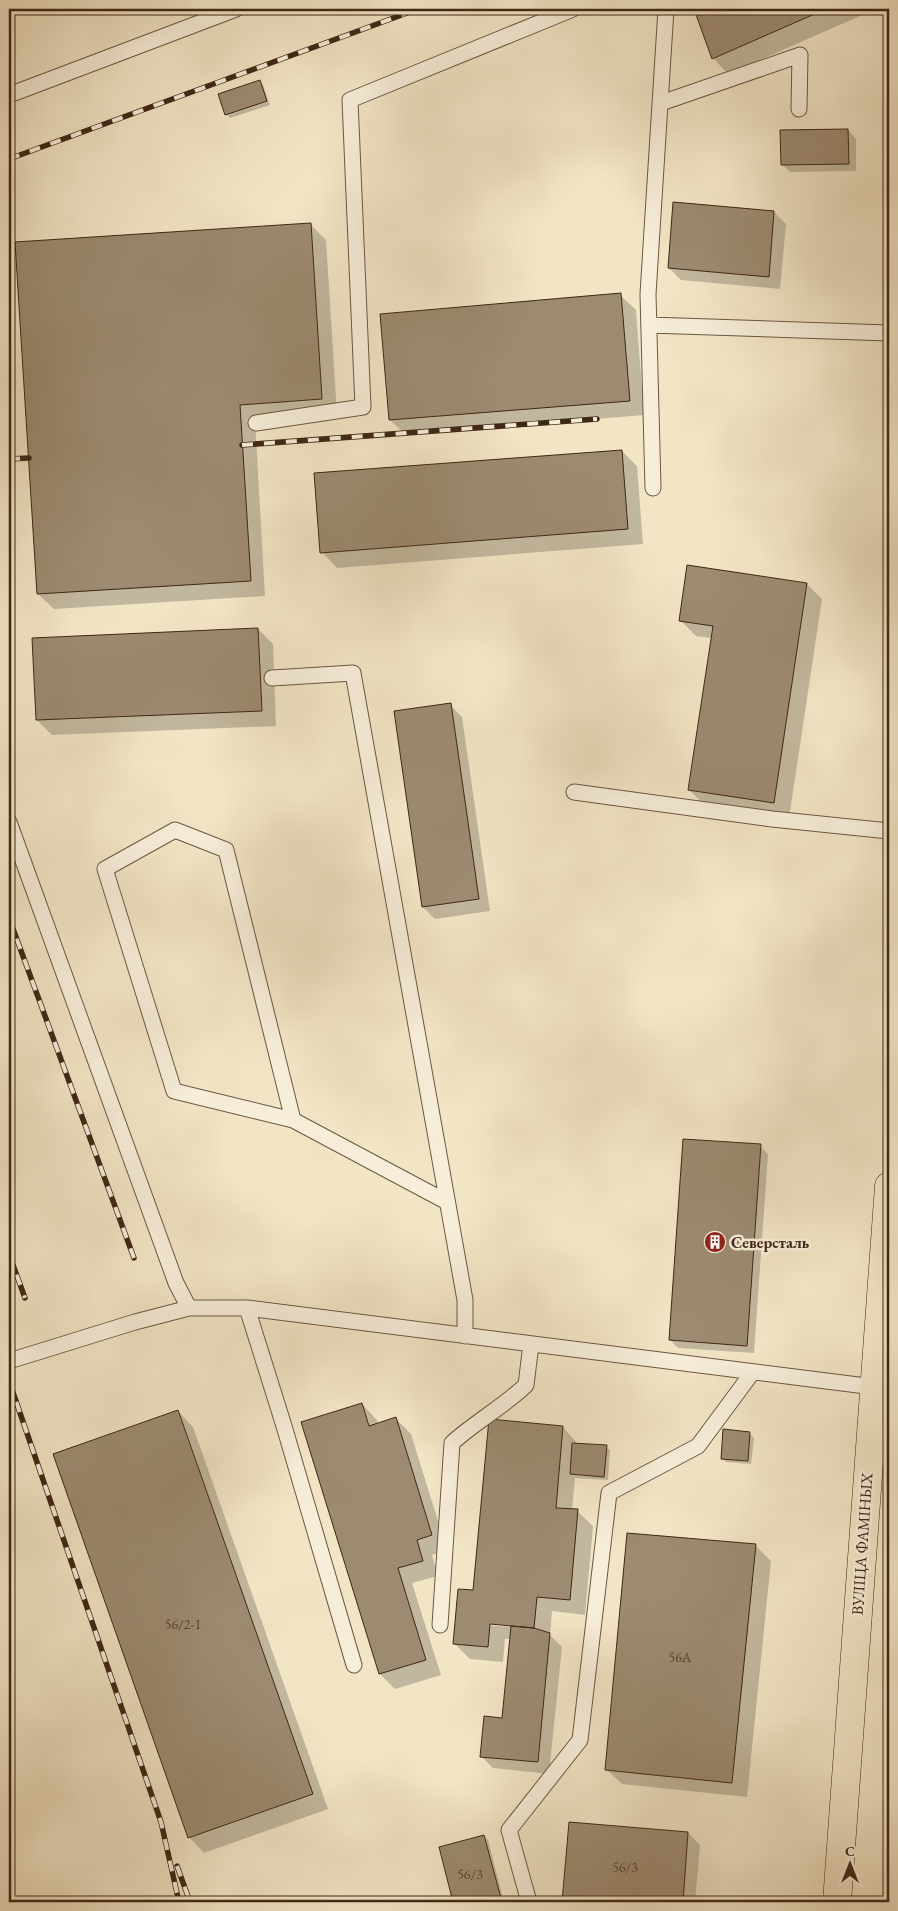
<svg xmlns="http://www.w3.org/2000/svg" width="898" height="1911" font-family="'EB Garamond',serif">
  <rect width="100%" height="100%" fill="#f2e5c6"/>
  <filter id="stains"><feTurbulence type="fractalNoise" baseFrequency=".004" numOctaves="4"/><feColorMatrix values="0 0 0 0 .2 0 0 0 0 .09 0 0 0 0 .02 0 0 0 .5 -.17"/></filter>
  <radialGradient id="worn" r=".72"><stop offset=".6" stop-color="#630" stop-opacity="0"/><stop offset="1" stop-color="#630" stop-opacity=".3"/></radialGradient>
  <path fill="#0003" fill-rule="evenodd" d="M695,9H876L728,74L713,58Z
    M260,81L263,85L270,105L230,118L226,114Z
    M848,130L856,139V171L790,172L782,164Z
    M774,212L786,224L780,289L681,280L669,268Z
    M311,225L326,240L337,414L255,420L265,596L54,609L38,594Z
    M620,295L636,310L644,415L406,435L390,420L382,315Z
    M622,451L637,466L643,544L337,568L322,552Z
    M807,584L822,599L789,818L705,805L689,790L712,638L696,636L680,620Z
    M258,629L273,644L276,726L52,735L37,720Z
    M450,705L462,717L490,911L435,919L423,907Z
    M760,1146L768,1154L754,1353L678,1348L670,1340Z
    M362,1404L377,1420L378,1424L396,1419L411,1434L447,1550L432,1555L438,1576L412,1583L441,1675L395,1689L380,1674Z
    M178,1411L193,1427L328,1809L204,1853L189,1837Z
    M563,1427L578,1444L606,1447L610,1450L608,1480L575,1478L572,1510L577,1511L593,1526L585,1615L552,1611L550,1635L562,1647L549,1774L493,1768L481,1756L503,1719L511,1639H505L503,1662L470,1659L455,1644L474,1592ZM484,1622L512,1625V1627L484,1625Z
    M724,1431L750,1434L754,1438L751,1464L726,1462L722,1458Z
    M756,1546L771,1561L747,1797L622,1784L606,1769Z
    M570,1823L688,1833L700,1845L695,1902H563Z
    M484,1836L488,1840L504,1902H455L440,1848Z"/>
  <path fill="#9c8a71" stroke="#3f2715" d="M694,9H826L712,59Z
    M260,80L267,101L225,115L218,94Z
    M848,129L849,164L781,165L780,130Z
    M673,202L774,211L769,277L668,268Z
    M311,223L322,399L240,405L251,581L37,594L15,242Z
    M621,293L630,401L389,420L380,314Z
    M622,450L628,529L320,553L314,473Z
    M687,565L807,583L774,803L688,790L713,626L679,621Z
    M258,628L262,711L36,720L32,638Z
    M451,703L479,899L422,907L394,711Z
    M683,1139L761,1144L747,1346L669,1340Z
    M362,1403L369,1426L396,1417L432,1535L417,1540L423,1561L398,1568L426,1660L379,1674L301,1422Z
    M178,1410L313,1794L188,1838L53,1454Z
    M489,1419L563,1426L556,1508L578,1509L570,1600L537,1597L534,1628L490,1624L488,1647L453,1644L458,1589L473,1590Z
    M723,1429L750,1432L748,1461L721,1459Z
    M572,1443L607,1445L604,1477L570,1474Z
    M627,1533L756,1544L732,1783L605,1770Z
    M511,1626L534,1628L550,1633L538,1762L480,1757L484,1716L502,1718Z
    M569,1822L688,1832L683,1902H562Z
    M484,1835L502,1902H453L439,1847Z"/>
  <g fill="none" stroke-linecap="round" stroke-linejoin="round">
    <g stroke="#6c5641" stroke-width="17">
      <path id="service" d="M9,95L236,9
        M661,103L800,55L799,109
        M649,325L889,333
        M256,423L363,407L350,100L573,9
        M653,488L648,294L666,9
        M272,678L353,673L465,1300V1336
        M574,792L772,819L889,831
        M9,822L176,1283L189,1308
        M293,1120L174,1091L105,869L175,830L226,850L293,1120L447,1202
        M247,1308L284,1426L354,1665
        M9,1361L135,1322L189,1308H247L874,1387
        M440,1625L452,1443C475,1422 503,1407 526,1385L531,1344
        M529,1902L509,1830L580,1740L609,1493L698,1446L752,1373"/>
    </g>
    <g stroke="#3f2715" stroke-width="29">
      <path id="primary" d="M837,1902L889,1186"/>
    </g>
    <use href="#service" stroke="#f7eeda" stroke-width="15"/>
    <use href="#primary" stroke="#f2e5c6" stroke-width="28"/>
    <g stroke="#3f2715" stroke-width="5.5">
      <path id="rail" d="M9,159L418,9
        M242,445L597,419
        M9,459L29,458
        M9,918L134,1258
        M9,1254L25,1298
        M9,1381L161,1822L179,1902
        M177,1866L190,1902"/>
    </g>
    <use href="#rail" stroke="#f7eeda" stroke-width="4" stroke-dasharray="11" stroke-linecap="butt"/>
  </g>
  <defs>
    <g id="building-disc" transform="scale(1.125)"><circle r="9.5" fill="#8f2418" stroke="#f7eeda"/><path d="M-4-6H4V6H1V3H-1V6H-4ZM-2.5-4.3h1.7v1.8h-1.7ZM.8-4.3h1.7v1.8H.8ZM-2.5-1h1.7V.8h-1.7ZM.8-1h1.7V.8H.8Z" fill="#fff"/></g>
  </defs>
  <g fill-rule="evenodd">
    <use href="#building-disc" x="715" y="1242"/>
  </g>
  <g text-anchor="middle" dominant-baseline="central" stroke-width="5" stroke-linejoin="round" paint-order="stroke">
    <g font-size="14" fill="#56402c">
      <text x="183" y="1624">56/2-1</text>
      <text x="680" y="1657">56А</text>
      <text x="625" y="1867">56/3</text>
      <text x="470" y="1874">56/3</text>
    </g>
    <g font-size="16" font-weight="bold" fill="#3f2715" stroke="#f7eeda" text-anchor="start">
      <text x="731" y="1242">Северсталь</text>
    </g>
    <g font-size="16" fill="#3f2715" stroke="#f7eeda">
      <text transform="translate(862 1544) rotate(-86)">ВУЛІЦА ФАМІНЫХ</text>
    </g>
  </g>
  <rect width="898" height="1911" fill="none" stroke="#f2e5c6" stroke-width="30"/>
  <rect x="10" y="10" width="878" height="1891" fill="none" stroke="#3f2715" stroke-width="2.5"/>
  <rect x="15" y="15" width="868" height="1881" fill="none" stroke="#3f2715"/>
  <g transform="translate(850 1864)" stroke="#f7eeda" stroke-width="4" paint-order="stroke">
  <path d="M0-4L9 19L0 12L-9 19Z" fill="#3f2715"/>
  <text y="-8" font-size="14" font-weight="bold" text-anchor="middle" fill="#3f2715">С</text>
  </g>
  <rect width="100%" height="100%" filter="url(#stains)"/>
  <rect width="100%" height="100%" fill="url(#worn)"/>
</svg>
